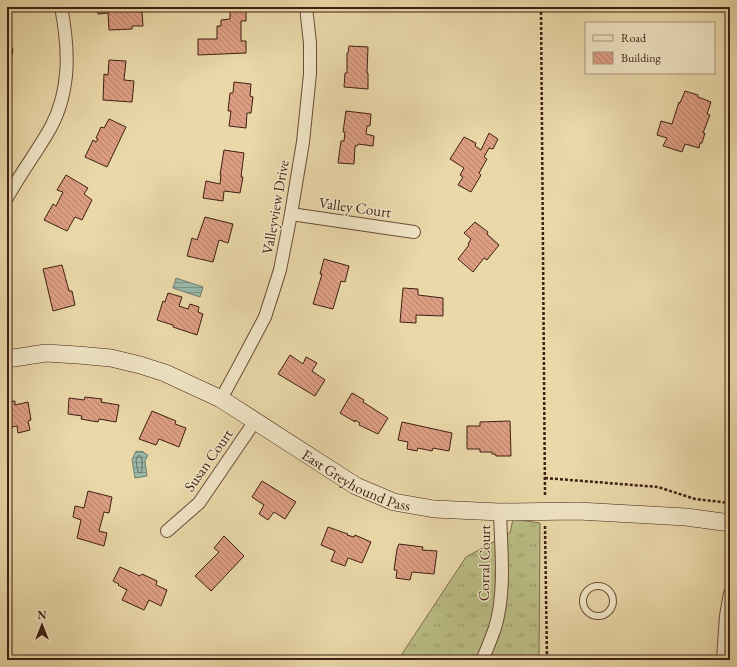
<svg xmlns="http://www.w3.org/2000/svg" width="737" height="667" font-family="'EB Garamond',serif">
  <defs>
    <pattern id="grass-tufts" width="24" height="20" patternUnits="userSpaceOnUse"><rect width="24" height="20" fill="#bbbe85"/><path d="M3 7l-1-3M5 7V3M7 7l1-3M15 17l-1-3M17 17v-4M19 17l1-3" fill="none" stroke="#999a6b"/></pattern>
    <pattern id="water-rules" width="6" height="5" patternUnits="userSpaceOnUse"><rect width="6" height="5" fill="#98b9aa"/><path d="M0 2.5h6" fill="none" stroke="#7d9689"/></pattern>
    <pattern id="building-back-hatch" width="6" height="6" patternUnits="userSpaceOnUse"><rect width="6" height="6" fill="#dc9e83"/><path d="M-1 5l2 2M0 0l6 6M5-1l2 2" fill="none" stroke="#b4806a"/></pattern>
  </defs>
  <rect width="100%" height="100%" fill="#ead8a9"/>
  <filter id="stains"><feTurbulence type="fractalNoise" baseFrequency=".005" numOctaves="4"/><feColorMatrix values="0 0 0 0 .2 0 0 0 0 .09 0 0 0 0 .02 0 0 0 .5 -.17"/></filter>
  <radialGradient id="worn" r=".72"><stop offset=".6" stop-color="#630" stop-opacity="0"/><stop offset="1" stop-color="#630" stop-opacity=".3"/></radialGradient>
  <path fill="url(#grass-tufts)" stroke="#7d6e4c" d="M513,519L540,523L539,660H398L466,557L510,533Z"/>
  <path fill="url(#water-rules)" stroke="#747b6d" d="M176,278L203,287L200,297L173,288Z
    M136,451L139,452L140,451L144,452V453L148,455L145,461L147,476L135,478L132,460Z"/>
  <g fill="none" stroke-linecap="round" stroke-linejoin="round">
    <path stroke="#6c6c5e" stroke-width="1" d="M138,456H141L142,458V471L141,473L138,472L136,461Z"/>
  </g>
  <path fill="url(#building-back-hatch)" stroke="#3f1f12" d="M97,7H127V10L142,12L143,26H132V29L109,30L108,13L98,14Z
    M230,7H246V21H241V41H246V53L198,55V39H217V26H221V20L230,19Z
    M349,46L368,47L367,73H368V89L344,87L345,73H347V53H348Z
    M7,48L13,49L10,67L7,66Z
    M109,60L126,61L124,80L134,81L132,102L103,100L104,74L108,75Z
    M234,82L251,84L250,96L253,97L251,113H247L246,128L229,126L231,111H228L230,93H233Z
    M685,91L698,95V97L711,102L707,114L710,115L703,133H705L702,143H700L699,148L685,144L682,152L663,146L667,138L657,135L661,121L672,124L679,102L680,103Z
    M346,111L371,114L370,126H367L366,134L374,136L373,146L358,144L357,146H355L354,164L338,163L341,141H344L345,132H343Z
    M109,119L126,127L107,167L85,157L93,140L96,142L98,139L96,138L101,127L104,128Z
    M489,133L498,139L493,149L489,148L484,157L487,159L479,173L481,175L471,192L458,185L463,177L460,175L464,168L450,159L464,137L476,143L475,146L481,150Z
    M224,150L244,153L241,177H243L240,193L224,191L223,201L203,198L206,181L220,184L221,175H220Z
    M66,175L88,188L84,194L92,200L82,220L75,217L67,231L44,220L53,204L56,206L63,192L57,190Z
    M205,217L233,224L228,243L219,240L213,262L187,256L192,238L197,240Z
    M475,222L488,232L487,234L499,245L487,260L484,258L473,272L458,259L469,245L468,244L471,239L464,233Z
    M324,259L349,266L345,282L341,281L333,309L313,304L322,274H320Z
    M62,265L69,291H72L75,305L53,311L43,269Z
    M403,288L418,289V295L443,298V316L416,315V323L400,322Z
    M168,293L182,297L179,306L188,309L190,304L199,307L198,312L203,314L197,335L173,327V325L157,320L163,301L165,302Z
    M290,355L303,364L306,357L317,363L312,371L325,380L315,396L278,374Z
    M352,393L364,400L363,402L388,418L378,434L359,425L360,423L355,420V422L340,413Z
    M85,397L102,399L101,402L119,405L116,422L99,419L98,422L81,419L82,416L68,414L69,398L84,400Z
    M15,401V405L28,402L31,420L28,421L30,430L18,433L17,426L7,428V402Z
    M152,411L176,421L175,424L186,428L179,447L159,439L156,445L139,439Z
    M510,421L511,456H496L495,454H492V452H480V449H467V426H480V422Z
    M402,422L452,433L449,451L433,448L432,451L418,448L417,451L407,449L408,442L398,440Z
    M262,481L296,502L285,519L274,512L268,520L259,514L264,505L252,497Z
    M88,491L112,497L109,513L104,512L99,531L107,533L104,546L77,538L81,520L73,517L75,506L84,508Z
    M328,527L348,534L347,535L354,537L355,535L371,542L362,563L348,558L345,566L331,561L335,551L321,545Z
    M224,536L244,556L211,591L195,576L219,552L214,548Z
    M399,544L423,547L422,550L437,551L434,574L412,572L410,580L396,578L397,570H394L397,549Z
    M120,567L140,576L142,574L157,581L156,585L167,590L161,606L149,600L144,610L122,600L127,590L118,585L119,584L113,581Z"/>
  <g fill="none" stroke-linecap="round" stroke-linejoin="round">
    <g stroke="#6a4d38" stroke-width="8">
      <path id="lane" d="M583 601a15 15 0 1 1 30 0a15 15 0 1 1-30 0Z"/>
    </g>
    <g stroke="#6a4d38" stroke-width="14">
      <path id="street" d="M7,198C20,174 37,152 51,127C71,89 69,48 61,7
        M291,214L414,232
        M221,399L239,366L265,317L280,270L291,214L303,142L310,74V43L306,7
        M167,531L199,503L255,421
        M482,660C487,650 491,639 495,628C506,591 501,550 500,512
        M723,660L726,616L730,593"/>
    </g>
    <g stroke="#3f1f12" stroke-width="18">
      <g id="secondary">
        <path id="s1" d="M7,359L46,353L78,355L111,358L140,365L165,373L221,399L356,486L394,502L434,509L500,512L578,511L686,517L730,523"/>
      </g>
    </g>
    <path stroke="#3f1f12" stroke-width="2.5" stroke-dasharray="3 2" stroke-linecap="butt" d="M541,7L545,496
      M545,478L658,487L695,499L730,503
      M545,526L547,660"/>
    <use href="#lane" stroke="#f1e6c7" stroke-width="6"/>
    <use href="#street" stroke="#f1e6c7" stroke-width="12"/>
    <use href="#secondary" stroke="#f1e6c7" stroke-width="17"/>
  </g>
  <g text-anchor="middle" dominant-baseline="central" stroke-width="3" stroke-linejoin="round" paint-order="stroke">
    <g font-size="15" fill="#3f1f12" stroke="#f1e6c7">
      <text transform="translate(275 207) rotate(-80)">Valleyview Drive</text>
      <text transform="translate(355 207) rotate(8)">Valley Court</text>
      <text transform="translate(208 460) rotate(-55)">Susan Court</text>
      <text stroke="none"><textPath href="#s1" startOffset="381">East Greyhound Pass</textPath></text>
      <text transform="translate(484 563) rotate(-89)">Corral Court</text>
    </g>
  </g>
  <rect width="737" height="667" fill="none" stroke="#ead8a9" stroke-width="24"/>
  <rect x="8" y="8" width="721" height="651" fill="none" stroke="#3f1f12" stroke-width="2"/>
  <rect x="12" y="12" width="713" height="643" fill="none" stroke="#3f1f12"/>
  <rect x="585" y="22" width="130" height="52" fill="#f1e6c7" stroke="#aa967f"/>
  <rect x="593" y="35" width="20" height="6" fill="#f1e6c7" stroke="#aa967f"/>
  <text x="621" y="42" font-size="12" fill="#3f1f12">Road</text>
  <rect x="593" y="52" width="20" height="12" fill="url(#building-back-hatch)" stroke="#aa967f"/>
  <text x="621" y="62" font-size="12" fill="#3f1f12">Building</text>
  <g transform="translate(42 625)" stroke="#f1e6c7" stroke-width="3" paint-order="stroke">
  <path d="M0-3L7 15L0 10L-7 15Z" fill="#3f1f12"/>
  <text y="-6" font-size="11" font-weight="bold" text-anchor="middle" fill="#3f1f12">N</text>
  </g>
  <rect width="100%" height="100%" filter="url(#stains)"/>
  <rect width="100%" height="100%" fill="url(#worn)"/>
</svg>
